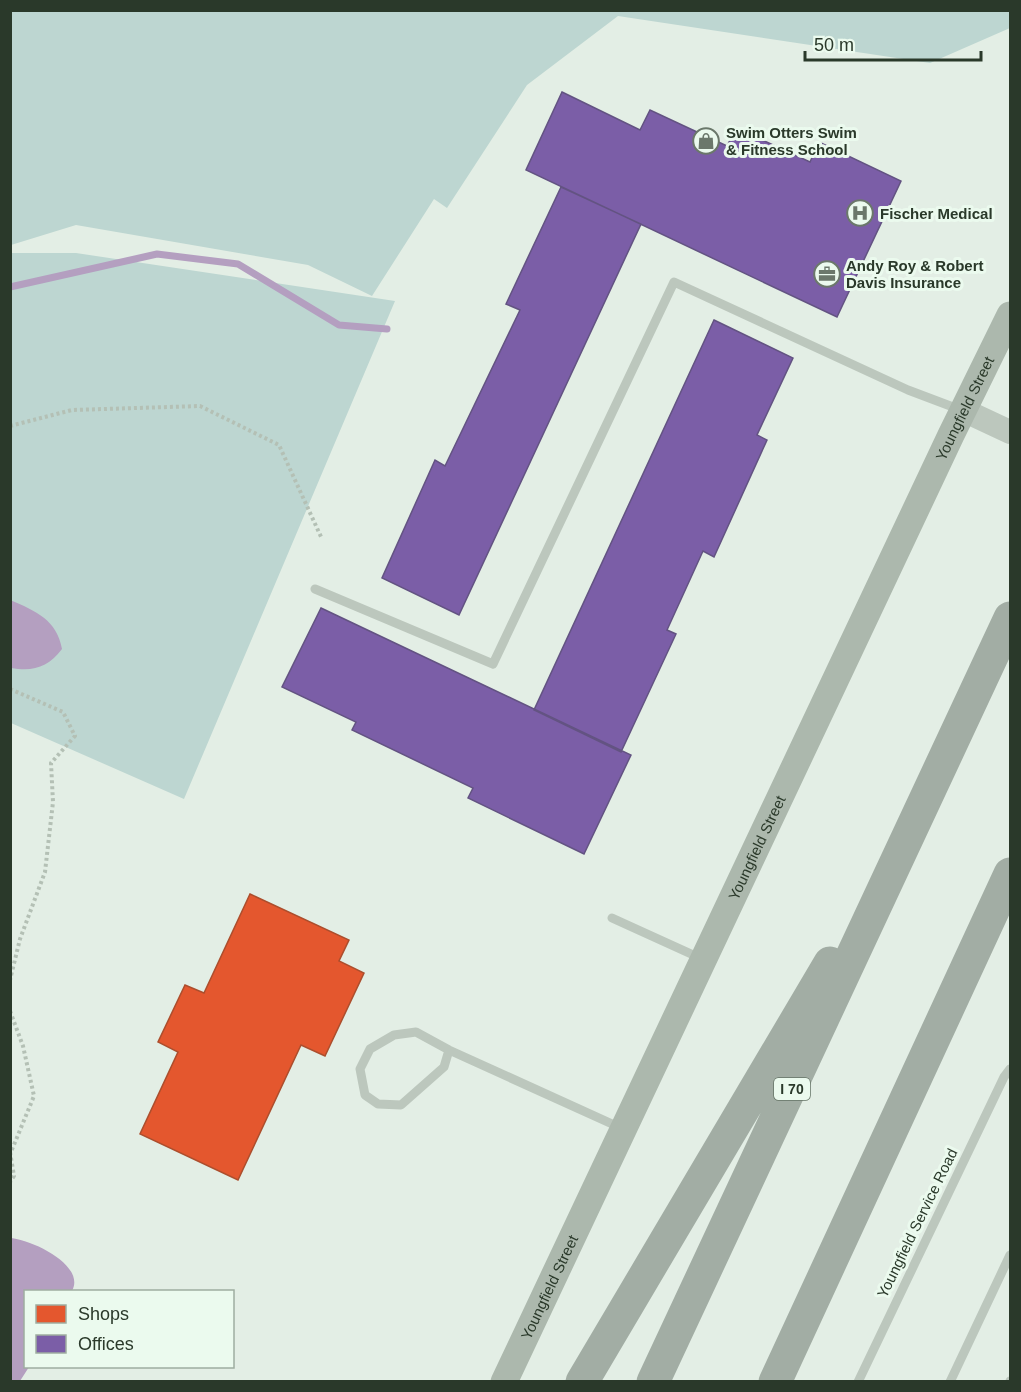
<svg xmlns="http://www.w3.org/2000/svg" width="1021" height="1392" font-family="Helvetica,sans-serif">
  <rect width="100%" height="100%" fill="#e3eee5"/>
  <path fill="#bdd6d1" d="M11,10H1010V28L930,63L618,16L527,85L447,208L434,199L372,296L308,265L76,225L11,245Z
    M11,253H76L395,301L184,799L11,723Z"/>
  <path fill="#b49fc0" d="M10,600C36,611 57,620 62,649C48,667 34,672 11,668Z
    M11,1238C32,1240 86,1265 72,1291L26,1292V1366L29,1367L20,1381H11Z"/>
  <path fill="#e4572e" stroke="#ac4e2d" stroke-width="1.5" d="M250,894L349,940L339,961L364,973L325,1056L301,1045L238,1180L140,1134L178,1052L158,1042L185,985L204,993Z"/>
  <path fill="#7b5ea7" stroke="#635382" stroke-width="1.5" d="M562,92L640,130L650,110L727,146L736,128L810,162L819,142L901,181L837,317L526,170Z
    M561,187L641,224L459,615L382,578L435,460L445,466L520,310L506,304Z
    M714,320L793,358L757,435L767,440L714,557L703,551L667,630L676,634L621,752L534,710Z
    M321,608L631,755L584,854L468,798L473,788L352,730L356,722L282,687Z"/>
  <g fill="none" stroke-linecap="round" stroke-linejoin="round">
    <path stroke="#b49fc0" stroke-width="7" d="M10,287L157,254L238,264L339,325L387,329"/>
    <path stroke="#b4c0b5" stroke-width="4" stroke-dasharray="3 3" stroke-linecap="butt" d="M10,426L72,410L200,406L279,445L322,539
      M10,689L63,712L75,736L51,763L53,802L45,872L20,939L10,980
      M10,1011L23,1046L34,1096L11,1152
      M10,1152L14,1176L10,1182"/>
    <path stroke="#bcc7bd" stroke-width="9" d="M315,589L493,664L674,282L908,390L961,410
      M612,918L700,958
      M449,1050L444,1067L401,1105L378,1104L365,1095L360,1069L370,1049L394,1035L416,1032L449,1050L621,1128
      M858,1382L1004,1077L1010,1069
      M950,1382L1010,1255
      M1010,1382V1381"/>
    <path stroke="#bcc7bd" stroke-width="24" d="M963,410L1010,432"/>
    <path stroke="#acb8ad" stroke-width="27" id="s1" d="M504,1382L951,435L1010,315"/>
    <path stroke="#a2ada4" stroke-width="33" d="M582,1382L830,963
      M653,1382L1010,618
      M775,1382L1010,874"/>
  </g>
  <defs>
    <g id="shop-ring" transform="scale(1.35)"><circle r="9.5" fill="#ebfaee" stroke="#6b786b" stroke-width="1.5"/><path d="M-5-2.5h2.3a2.7 3.5 0 0 1 5.4 0H5L5.5 6h-11ZM-1.5-2.5h3a1.5 2.3 0 0 0-3 0Z" fill="#6b786b"/></g>
    <g id="hospital-ring" transform="scale(1.35)"><circle r="9.5" fill="#ebfaee" stroke="#6b786b" stroke-width="1.5"/><path d="M-5-5h3v3.5h4V-5h3V5h-3V1.5h-4V5h-3Z" fill="#6b786b"/></g>
    <g id="office-ring" transform="scale(1.35)"><circle r="9.5" fill="#ebfaee" stroke="#6b786b" stroke-width="1.5"/><path d="M-6-3h4V-5.5h4V-3h4V5H-6ZM-1-4.5V-3h2v-1.5ZM-6 0V1H6V0Z" fill="#6b786b"/></g>
  </defs>
  <g fill-rule="evenodd">
    <use href="#shop-ring" x="706" y="141"/>
    <use href="#hospital-ring" x="860" y="213"/>
    <use href="#office-ring" x="827" y="274"/>
  </g>
  <g text-anchor="middle" dominant-baseline="central" stroke-width="6" stroke-linejoin="round" paint-order="stroke">
    <rect fill="#ebfaee" stroke="#647365" stroke-width="1.5" x="774" y="1078" width="36" height="22" rx="4.5"/>
    <g font-size="14" font-weight="bold" fill="#2a392a">
      <text x="792" y="1089">I 70</text>
    </g>
    <g font-size="15" font-weight="bold" fill="#2a392a" stroke="#ebfaee" text-anchor="start">
      <text x="726" y="132">Swim Otters Swim<tspan x="726" dy="17">&amp; Fitness School</tspan></text>
      <text x="880" y="213">Fischer Medical</text>
      <text x="846" y="265">Andy Roy &amp; Robert<tspan x="846" dy="17">Davis Insurance</tspan></text>
    </g>
    <g font-size="15" fill="#2a392a" stroke="#ebfaee">
      <text stroke="none"><textPath href="#s1" startOffset="1077">Youngfield Street</textPath></text>
      <text stroke="none"><textPath href="#s1" startOffset="591">Youngfield Street</textPath></text>
      <text transform="translate(917 1223) rotate(-64)">Youngfield Service Road</text>
      <text stroke="none"><textPath href="#s1" startOffset="105">Youngfield Street</textPath></text>
    </g>
  </g>
  <rect width="1021" height="1392" fill="none" stroke="#2a392a" stroke-width="24"/>
  <rect x="24" y="1290" width="210" height="78" fill="#ebfaee" stroke="#9eada0" stroke-width="1.5"/>
  <rect x="36" y="1305" width="30" height="18" fill="#e4572e" stroke="#9eada0" stroke-width="1.5"/>
  <text x="78" y="1320" font-size="18" fill="#2a392a">Shops</text>
  <rect x="36" y="1335" width="30" height="18" fill="#7b5ea7" stroke="#9eada0" stroke-width="1.5"/>
  <text x="78" y="1350" font-size="18" fill="#2a392a">Offices</text>
  <path d="M805 51v9h176v-9" fill="none" stroke="#2a392a" stroke-width="3"/>
  <text x="814" y="51" font-size="18" fill="#2a392a" stroke="#ebfaee" stroke-width="4.5" paint-order="stroke">50 m</text>
</svg>
